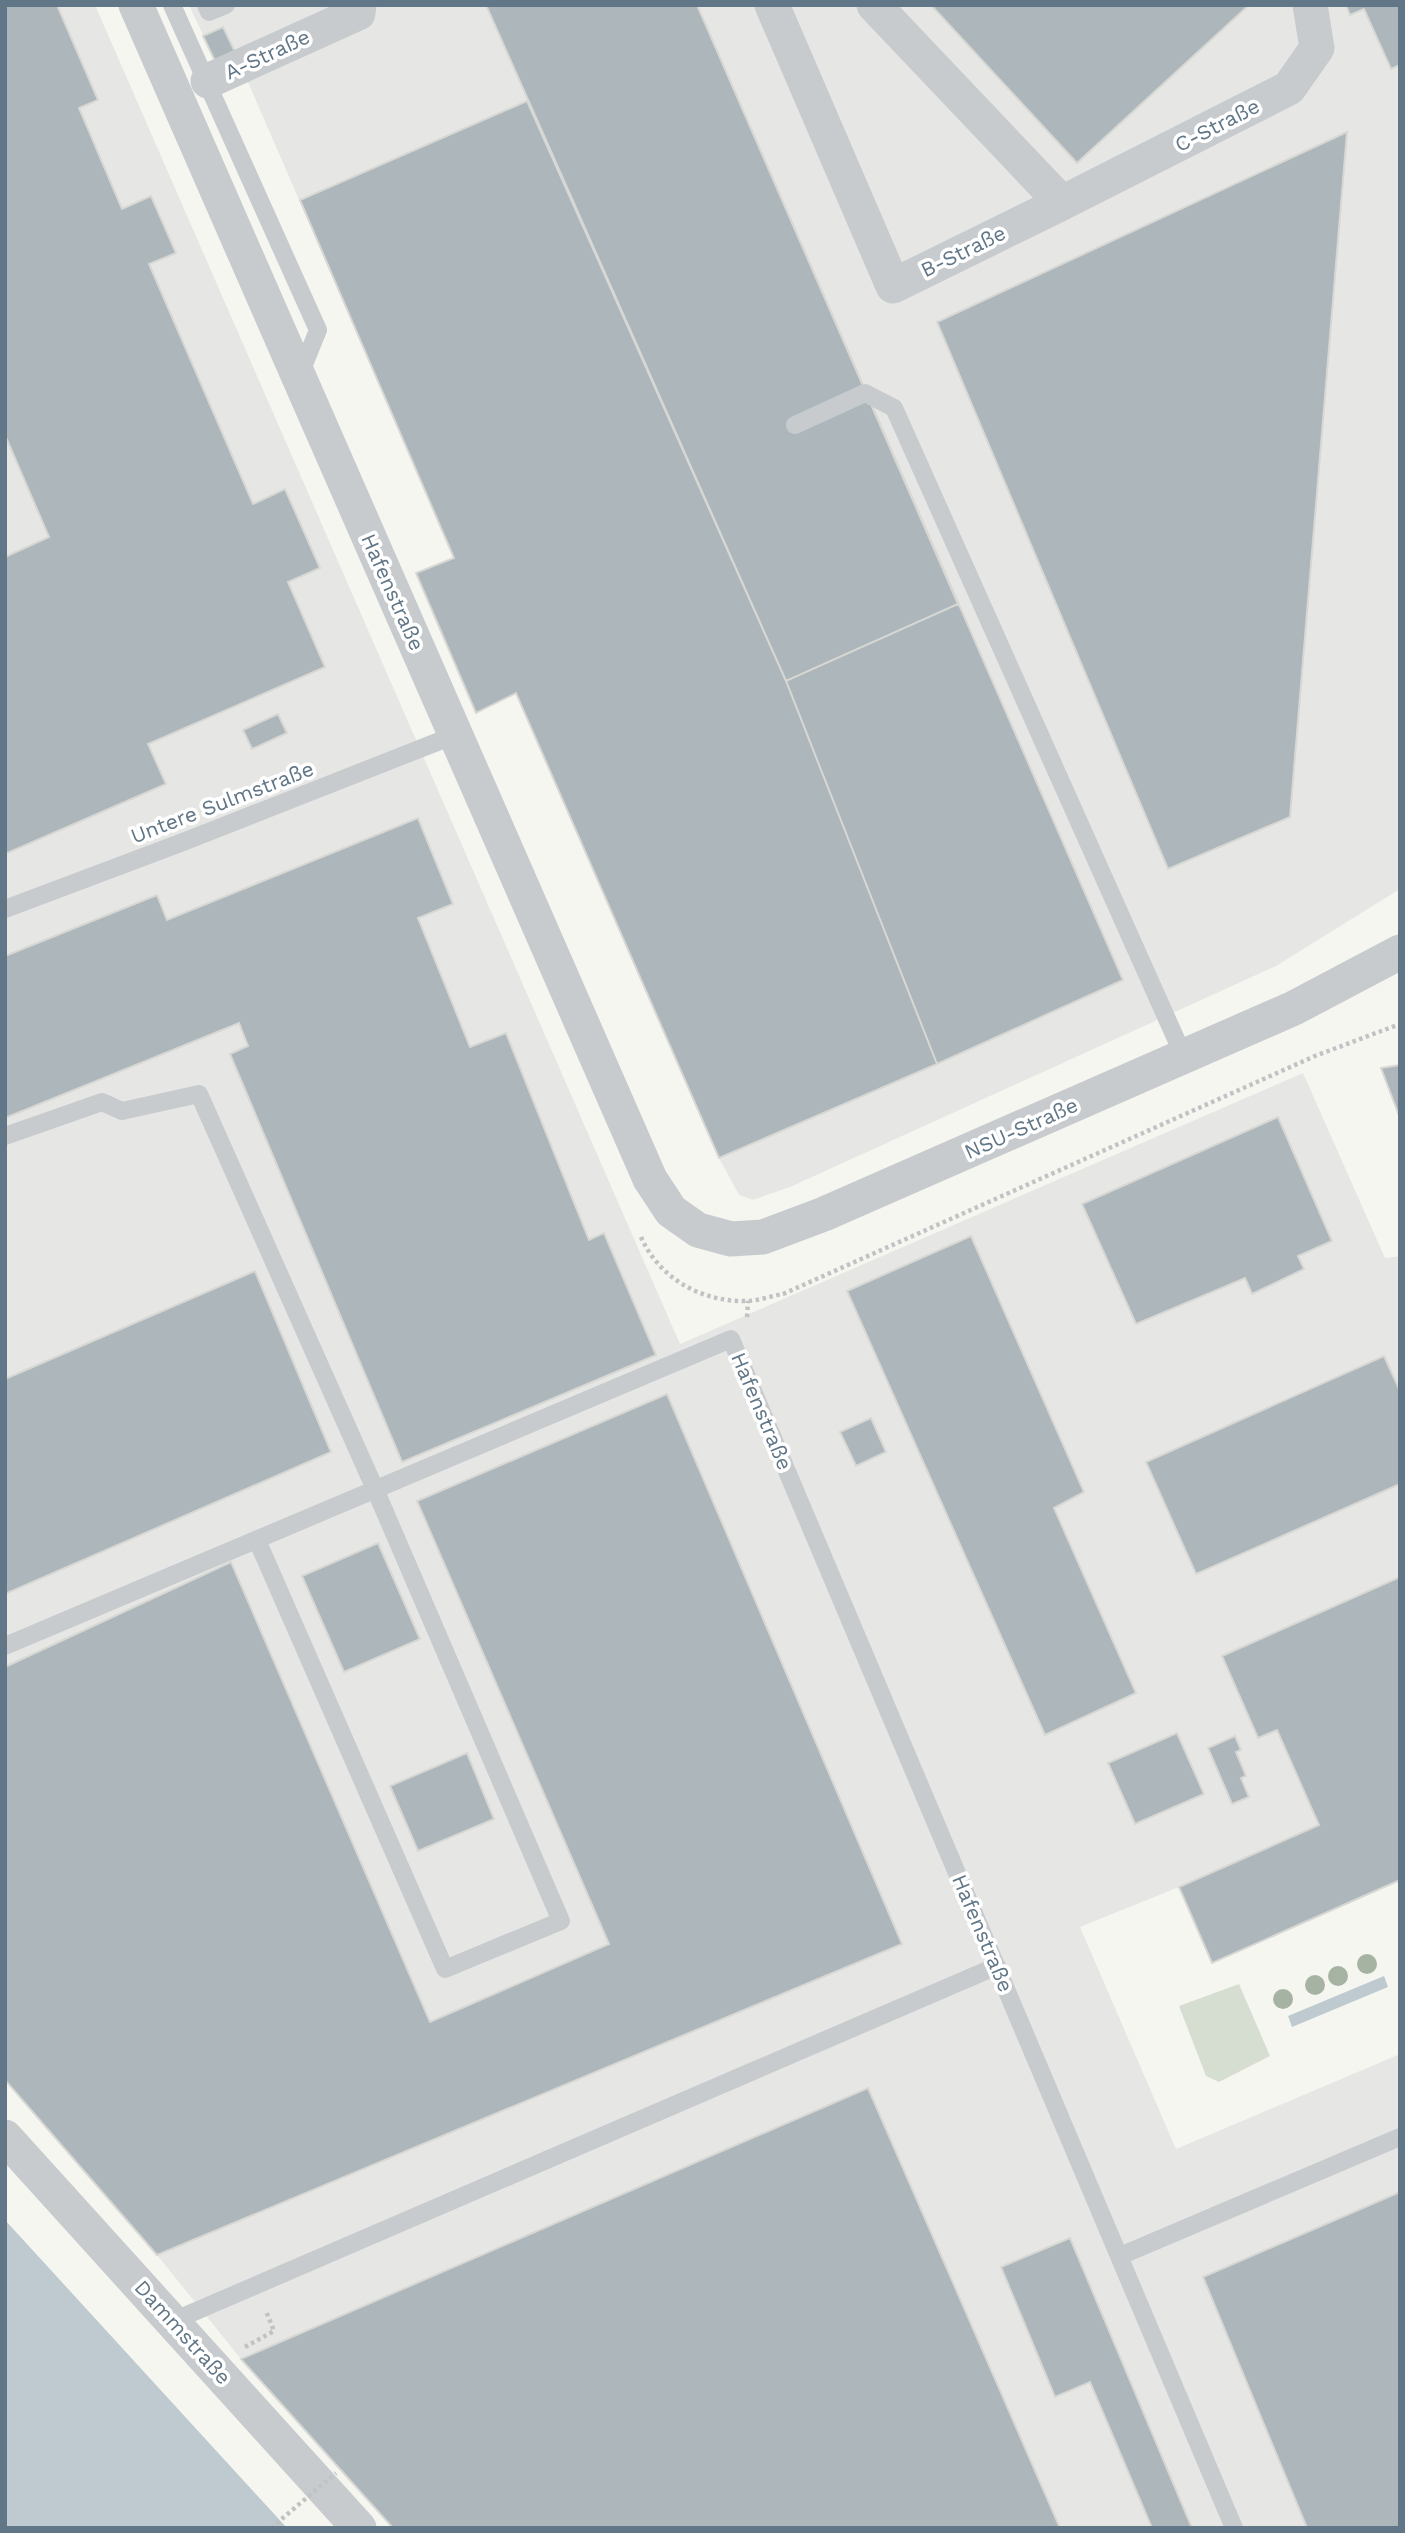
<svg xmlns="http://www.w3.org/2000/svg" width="1405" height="2533" font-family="'Work Sans',sans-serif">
  <rect width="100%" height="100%" fill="#f6f6f1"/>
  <path fill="#e6e7e5" d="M5,5H95L680,1344L1303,1073L1385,1258L1400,1256V1880L1212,1963L1179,1887L1080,1927L1176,2149L1400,2054V2528H393L241,2359L157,2255L5,2080Z
    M189,5H1400V889L1276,966L790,1187L753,1200L739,1195L719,1158L516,694L476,713L416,573L454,557L241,66L218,67Z"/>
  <path fill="#d6ded2" d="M1239,1984L1270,2056L1219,2082L1206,2076L1179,2006Z"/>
  <path fill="#becacf" d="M1384,1976L1388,1987L1292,2027L1288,2016Z
    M5,2220L287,2528H5Z"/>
  <path fill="#acb6bb" stroke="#d7d7d4" stroke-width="2" d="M5,5H57L98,100L79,108L122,209L151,196L176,253L149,264L253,504L285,489L320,568L288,582L325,667L148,744L166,784L5,854V557L49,537L5,435Z
    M486,5H697L1123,980L937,1064L786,681Z
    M486,5H697L958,604L786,681Z
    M931,5H1249L1077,163Z
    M1346,5H1400V65L1391,69L1364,9L1350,15Z
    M223,27L238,58L218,67L203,36Z
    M527,101L786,681L937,1064L719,1158L516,693L476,713L416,573L454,558L300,200Z
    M1347,132L1290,817L1168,869L937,322Z
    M278,714L287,733L252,749L243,730Z
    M418,818L453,904L418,918L470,1047L506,1033L589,1240L604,1233L656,1355L402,1462L230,1054L248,1046L239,1023L5,1118V956L157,895L167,920Z
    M1400,1065V1118L1381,1068Z
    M1278,1117L1332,1241L1298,1256L1304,1269L1252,1294L1245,1278L1136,1324L1082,1204Z
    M971,1236L1084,1492L1054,1508L1136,1693L1045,1735L847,1291Z
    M255,1271L331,1452L5,1594V1379Z
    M1384,1356L1400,1391V1484L1196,1574L1146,1462Z
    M667,1394L902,1944L157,2255L5,2080V1667L231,1562L430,2022L609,1944L417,1501Z
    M871,1418L886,1452L856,1466L840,1432Z
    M378,1543L420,1639L344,1672L302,1576Z
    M1400,1577V1880L1212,1963L1179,1887L1319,1825L1277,1730L1258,1738L1222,1656Z
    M1177,1733L1204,1794L1135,1824L1108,1763Z
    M1235,1736L1241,1750L1236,1752L1246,1776L1241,1778L1249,1797L1232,1804L1208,1748Z
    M467,1753L494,1819L418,1851L390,1786Z
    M868,2088L1060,2528H393L241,2359Z
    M1400,2192V2528H1307L1203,2277Z
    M1070,2238L1192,2528H1152L1090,2382L1055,2397L1001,2267Z"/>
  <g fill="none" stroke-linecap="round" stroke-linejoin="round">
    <path stroke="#c0c2c4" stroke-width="4.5" stroke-dasharray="3.5 3.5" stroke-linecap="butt" d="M641,1237C659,1278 701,1302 746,1301C758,1301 771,1296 783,1294L1315,1056L1400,1024
      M747,1317L748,1301
      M245,2347L274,2331L266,2311"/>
    <path stroke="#c8cbce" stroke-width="18" d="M172,5L318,330L299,377
      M206,5L209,12L226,5
      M795,425L865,393L894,408L1184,1057
      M5,909L183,842L455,735
      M5,1136L102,1102L122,1111L199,1094L375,1489L561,1921L445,1969L257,1540
      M5,1646L731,1339L1234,2528
      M1120,2256L1400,2137
      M173,2321L997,1966"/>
    <path stroke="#c8cbce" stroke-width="35" d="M136,5L650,1179L671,1211L698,1230L731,1239L763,1237L824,1214L1294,1008L1400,952
      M772,5L893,286L1062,203L874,5
      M208,81L358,13L359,5
      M1062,203L1289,88L1317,48L1310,5
      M5,2137L359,2528"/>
    <path stroke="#c0c2c4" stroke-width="4.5" stroke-dasharray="3.5 3.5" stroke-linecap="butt" d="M271,2528L336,2473"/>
  </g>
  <g fill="#a7b3a2">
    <circle cx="1367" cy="1964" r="10"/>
    <circle cx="1338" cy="1976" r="10"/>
    <circle cx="1315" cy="1985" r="10"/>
    <circle cx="1283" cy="1999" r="10"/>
  </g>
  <g text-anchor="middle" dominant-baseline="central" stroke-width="7" stroke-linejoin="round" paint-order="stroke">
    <g font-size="21" fill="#617686" stroke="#fff">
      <text transform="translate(267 54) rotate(-25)">A-Straße</text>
      <text transform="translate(1217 125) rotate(-27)">C-Straße</text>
      <text transform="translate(963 251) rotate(-26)">B-Straße</text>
      <text transform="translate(393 592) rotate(66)">Hafenstraße</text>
      <text transform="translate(222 802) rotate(-21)">Untere Sulmstraße</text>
      <text transform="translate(1021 1128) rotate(-24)">NSU-Straße</text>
      <text transform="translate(762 1411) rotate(67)">Hafenstraße</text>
      <text transform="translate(983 1933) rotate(67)">Hafenstraße</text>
      <text transform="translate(183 2332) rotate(48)">Dammstraße</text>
    </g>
  </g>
  <rect width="1405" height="2533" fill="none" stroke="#617686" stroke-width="14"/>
</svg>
